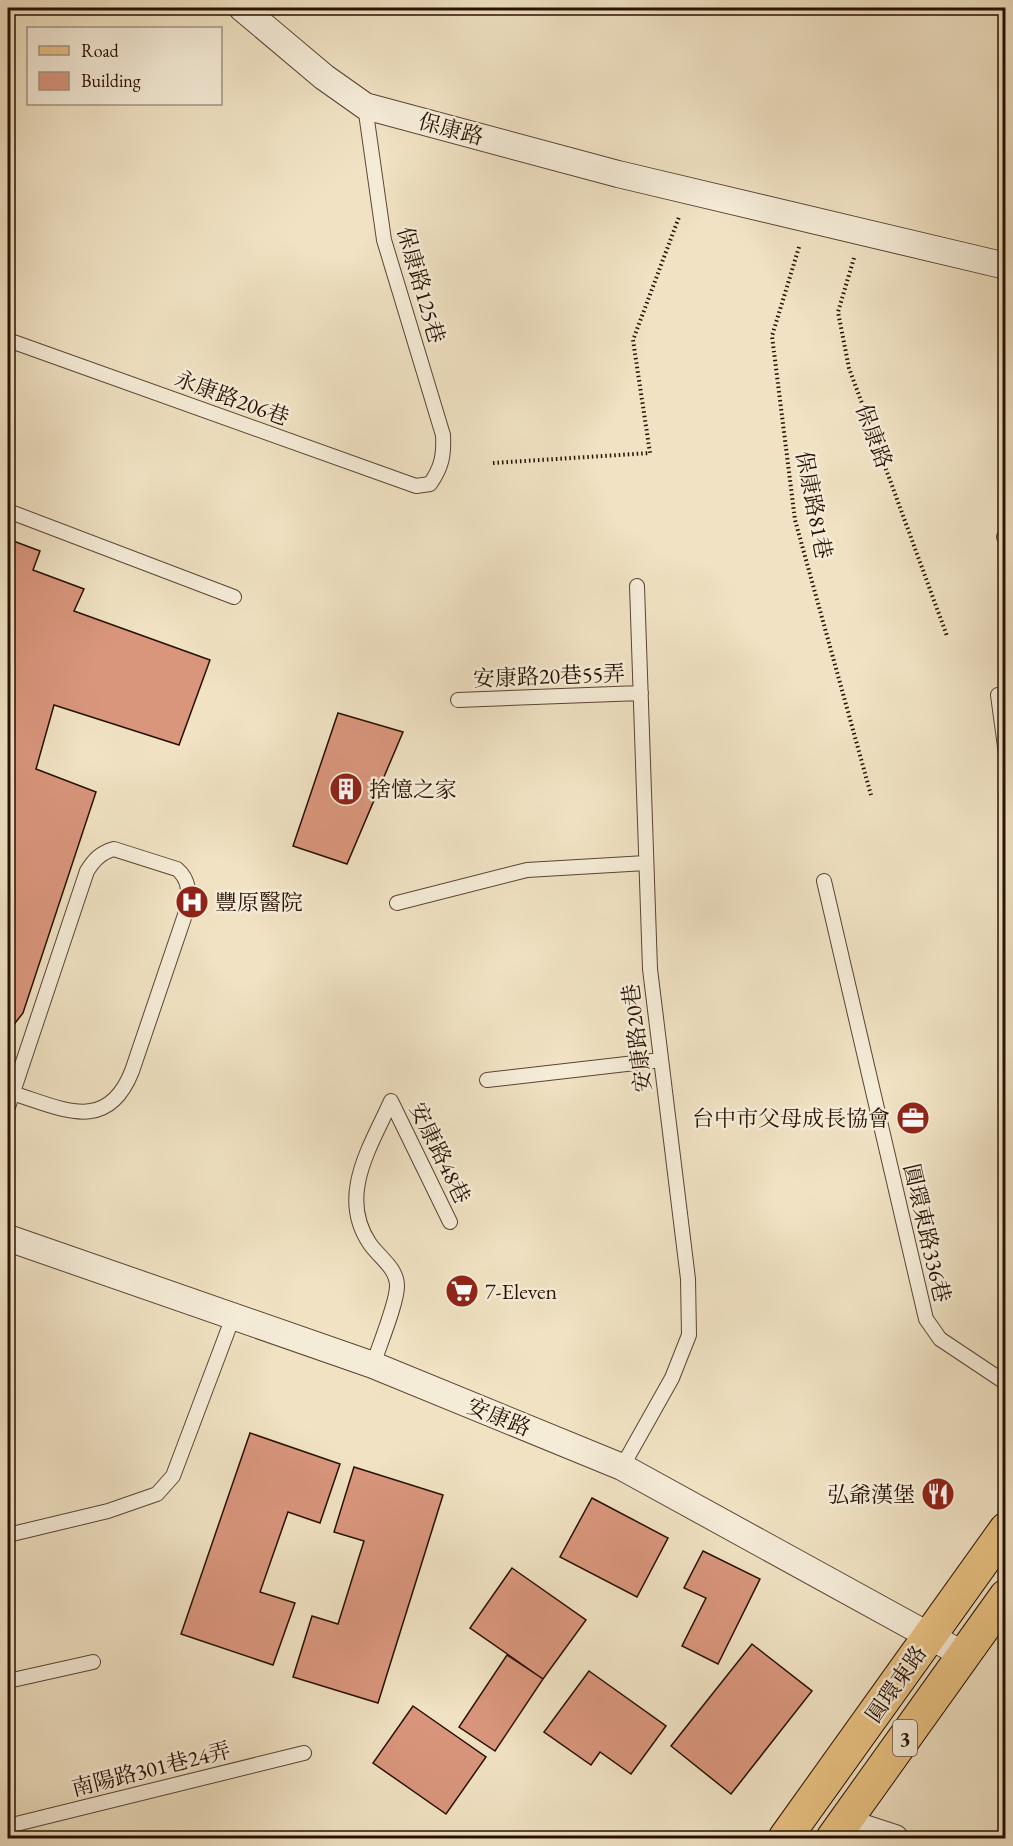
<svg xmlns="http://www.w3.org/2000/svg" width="1013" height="1846" font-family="'EB Garamond','Noto Serif TC',serif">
  <rect width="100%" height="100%" fill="#f0e2c3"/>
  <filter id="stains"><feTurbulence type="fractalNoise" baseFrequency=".00333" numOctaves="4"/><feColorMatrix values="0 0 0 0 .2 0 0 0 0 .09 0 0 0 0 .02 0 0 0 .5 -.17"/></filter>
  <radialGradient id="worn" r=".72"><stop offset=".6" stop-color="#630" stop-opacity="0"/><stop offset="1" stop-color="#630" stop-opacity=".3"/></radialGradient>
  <path fill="#d9967d" stroke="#271001" stroke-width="1.5" d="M8,539L40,551L33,570L84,589L74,611L210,660L179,745L54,705L36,769L96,792L23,1013L8,1032Z
    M338,713L403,732L347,864L293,846Z
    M250,1433L340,1464L320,1523L288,1512L260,1592L295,1603L273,1665L181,1634Z
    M354,1467L443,1495L378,1703L293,1677L312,1616L338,1624L364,1541L334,1532Z
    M592,1498L668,1538L637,1597L560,1557Z
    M703,1551L760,1579L718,1664L682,1646L706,1598L684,1588Z
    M512,1568L586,1620L543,1679L470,1628Z
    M752,1644L812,1691L731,1794L671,1746Z
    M507,1655L543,1679L495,1751L459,1727Z
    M589,1671L666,1726L631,1774L600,1752L591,1765L544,1732Z
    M413,1706L486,1757L446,1814L373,1763Z"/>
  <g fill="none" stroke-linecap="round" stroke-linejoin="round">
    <g stroke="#594432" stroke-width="16">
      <path id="service" d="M8,340L416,486L430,484C442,467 444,455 443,435L384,240L365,106
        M8,511L234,597
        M1004,537L1006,535
        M998,695L1006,754
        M458,700L641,693
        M824,881L926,1319L940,1339L1006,1383
        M397,903L527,870L646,863
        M487,1080L661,1060
        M8,1107L87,871C94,860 100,853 114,849L177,869C190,880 189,893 187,909L132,1071C107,1135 61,1108 12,1093
        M373,1365C379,1346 397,1303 397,1286C397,1268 379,1257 370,1244C337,1196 371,1146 391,1101L450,1222
        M622,1467L672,1378L689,1335L688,1279L650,969L637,586
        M8,1535L108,1511L157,1494L173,1476L233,1317
        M8,1681L93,1662
        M8,1826L304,1753"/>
    </g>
    <g stroke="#594432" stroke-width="28">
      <path id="minor" d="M242,8L324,77L365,106L618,174L1006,266
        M8,1238L373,1365L622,1467L964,1655
        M846,1822L895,1838"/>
    </g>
    <g stroke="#271001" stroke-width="35">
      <path id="primary" d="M785,1838L1006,1529
        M833,1838L1006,1596"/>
    </g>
    <path stroke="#271001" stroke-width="4" stroke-dasharray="1.5 3" stroke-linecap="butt" d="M799,247L772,336L795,520L871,795
      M854,258L838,312L849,368L947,636
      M493,463L650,453L633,340L679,217"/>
    <use href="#service" stroke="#f5ecd8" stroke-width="14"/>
    <use href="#minor" stroke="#f5ecd8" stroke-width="26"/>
    <use href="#primary" stroke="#e8c182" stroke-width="33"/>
  </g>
  <defs>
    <g id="building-disc" transform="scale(1.725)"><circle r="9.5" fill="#8f2418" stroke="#f5ecd8"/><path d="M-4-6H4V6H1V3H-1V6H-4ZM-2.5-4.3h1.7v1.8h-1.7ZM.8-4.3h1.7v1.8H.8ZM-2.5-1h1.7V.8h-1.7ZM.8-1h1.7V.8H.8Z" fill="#fff"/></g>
    <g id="hospital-disc" transform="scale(1.725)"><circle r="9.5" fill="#8f2418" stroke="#f5ecd8"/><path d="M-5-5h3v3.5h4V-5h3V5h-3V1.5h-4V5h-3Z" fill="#fff"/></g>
    <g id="office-disc" transform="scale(1.725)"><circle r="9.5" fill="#8f2418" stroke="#f5ecd8"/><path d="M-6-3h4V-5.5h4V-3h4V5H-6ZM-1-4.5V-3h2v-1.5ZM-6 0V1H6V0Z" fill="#fff"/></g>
    <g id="supermarket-disc" transform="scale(1.725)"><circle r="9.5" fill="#8f2418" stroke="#f5ecd8"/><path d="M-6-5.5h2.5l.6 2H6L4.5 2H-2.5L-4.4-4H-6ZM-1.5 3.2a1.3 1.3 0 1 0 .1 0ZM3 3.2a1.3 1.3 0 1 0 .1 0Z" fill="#fff"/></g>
    <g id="restaurant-disc" transform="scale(1.725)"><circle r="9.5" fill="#8f2418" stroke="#f5ecd8"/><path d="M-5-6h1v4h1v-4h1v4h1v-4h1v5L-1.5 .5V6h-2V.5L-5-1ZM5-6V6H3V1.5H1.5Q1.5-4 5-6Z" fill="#fff"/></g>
  </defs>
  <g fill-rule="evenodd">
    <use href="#building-disc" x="346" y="789"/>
    <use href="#hospital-disc" x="192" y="902"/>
    <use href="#office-disc" x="913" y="1118"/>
    <use href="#supermarket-disc" x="462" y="1291"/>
    <use href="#restaurant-disc" x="938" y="1494"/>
  </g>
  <g text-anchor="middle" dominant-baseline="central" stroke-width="5" stroke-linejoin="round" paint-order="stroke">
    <rect fill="#f5ecd8" stroke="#655242" stroke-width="1.5" x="893" y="1720" width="24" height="36" rx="4.5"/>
    <g font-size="21" font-weight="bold" fill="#271001">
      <text x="905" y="1738">3</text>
    </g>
    <g font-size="22" fill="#271001" stroke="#f5ecd8">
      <text transform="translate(451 129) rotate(15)">保康路</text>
      <text transform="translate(421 285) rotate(74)">保康路125巷</text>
      <text transform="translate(232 398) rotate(20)">永康路206巷</text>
      <text transform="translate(874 436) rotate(70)">保康路</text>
      <text transform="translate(814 505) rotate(79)">保康路81巷</text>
      <text transform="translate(549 676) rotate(-2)">安康路20巷55弄</text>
      <text transform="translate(637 1038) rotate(-97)">安康路20巷</text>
      <text transform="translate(440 1153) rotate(64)">安康路48巷</text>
      <text transform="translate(927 1233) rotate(77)">圓環東路336巷</text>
      <text transform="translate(499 1417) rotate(22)">安康路</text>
      <text transform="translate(896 1684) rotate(-55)">圓環東路</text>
      <text transform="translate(151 1769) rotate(-14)">南陽路301巷24弄</text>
    </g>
    <g font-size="22" fill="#271001" stroke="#f5ecd8" text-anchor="start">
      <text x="369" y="789">捨憶之家</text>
      <text x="215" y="902">豐原醫院</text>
      <text x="890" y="1118" text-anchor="end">台中市父母成長協會</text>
      <text x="485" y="1291">7-Eleven</text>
      <text x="915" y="1494" text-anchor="end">弘爺漢堡</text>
    </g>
  </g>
  <rect width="1013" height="1846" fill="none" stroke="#f0e2c3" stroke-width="30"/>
  <rect x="9" y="9" width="995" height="1828" fill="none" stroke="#271001" stroke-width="3"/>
  <rect x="15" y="15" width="983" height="1816" fill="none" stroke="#271001" stroke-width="1.5"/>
  <rect x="27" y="27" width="195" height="78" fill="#f5ecd8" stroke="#a39482" stroke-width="1.5"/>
  <rect x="39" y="46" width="30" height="9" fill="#e8c182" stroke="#a39482" stroke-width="1.5"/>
  <text x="81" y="57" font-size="18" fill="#271001">Road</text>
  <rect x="39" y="72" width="30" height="18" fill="#d9967d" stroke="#a39482" stroke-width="1.5"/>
  <text x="81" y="87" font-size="18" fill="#271001">Building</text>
  <rect width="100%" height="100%" filter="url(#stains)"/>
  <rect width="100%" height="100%" fill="url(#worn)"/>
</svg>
